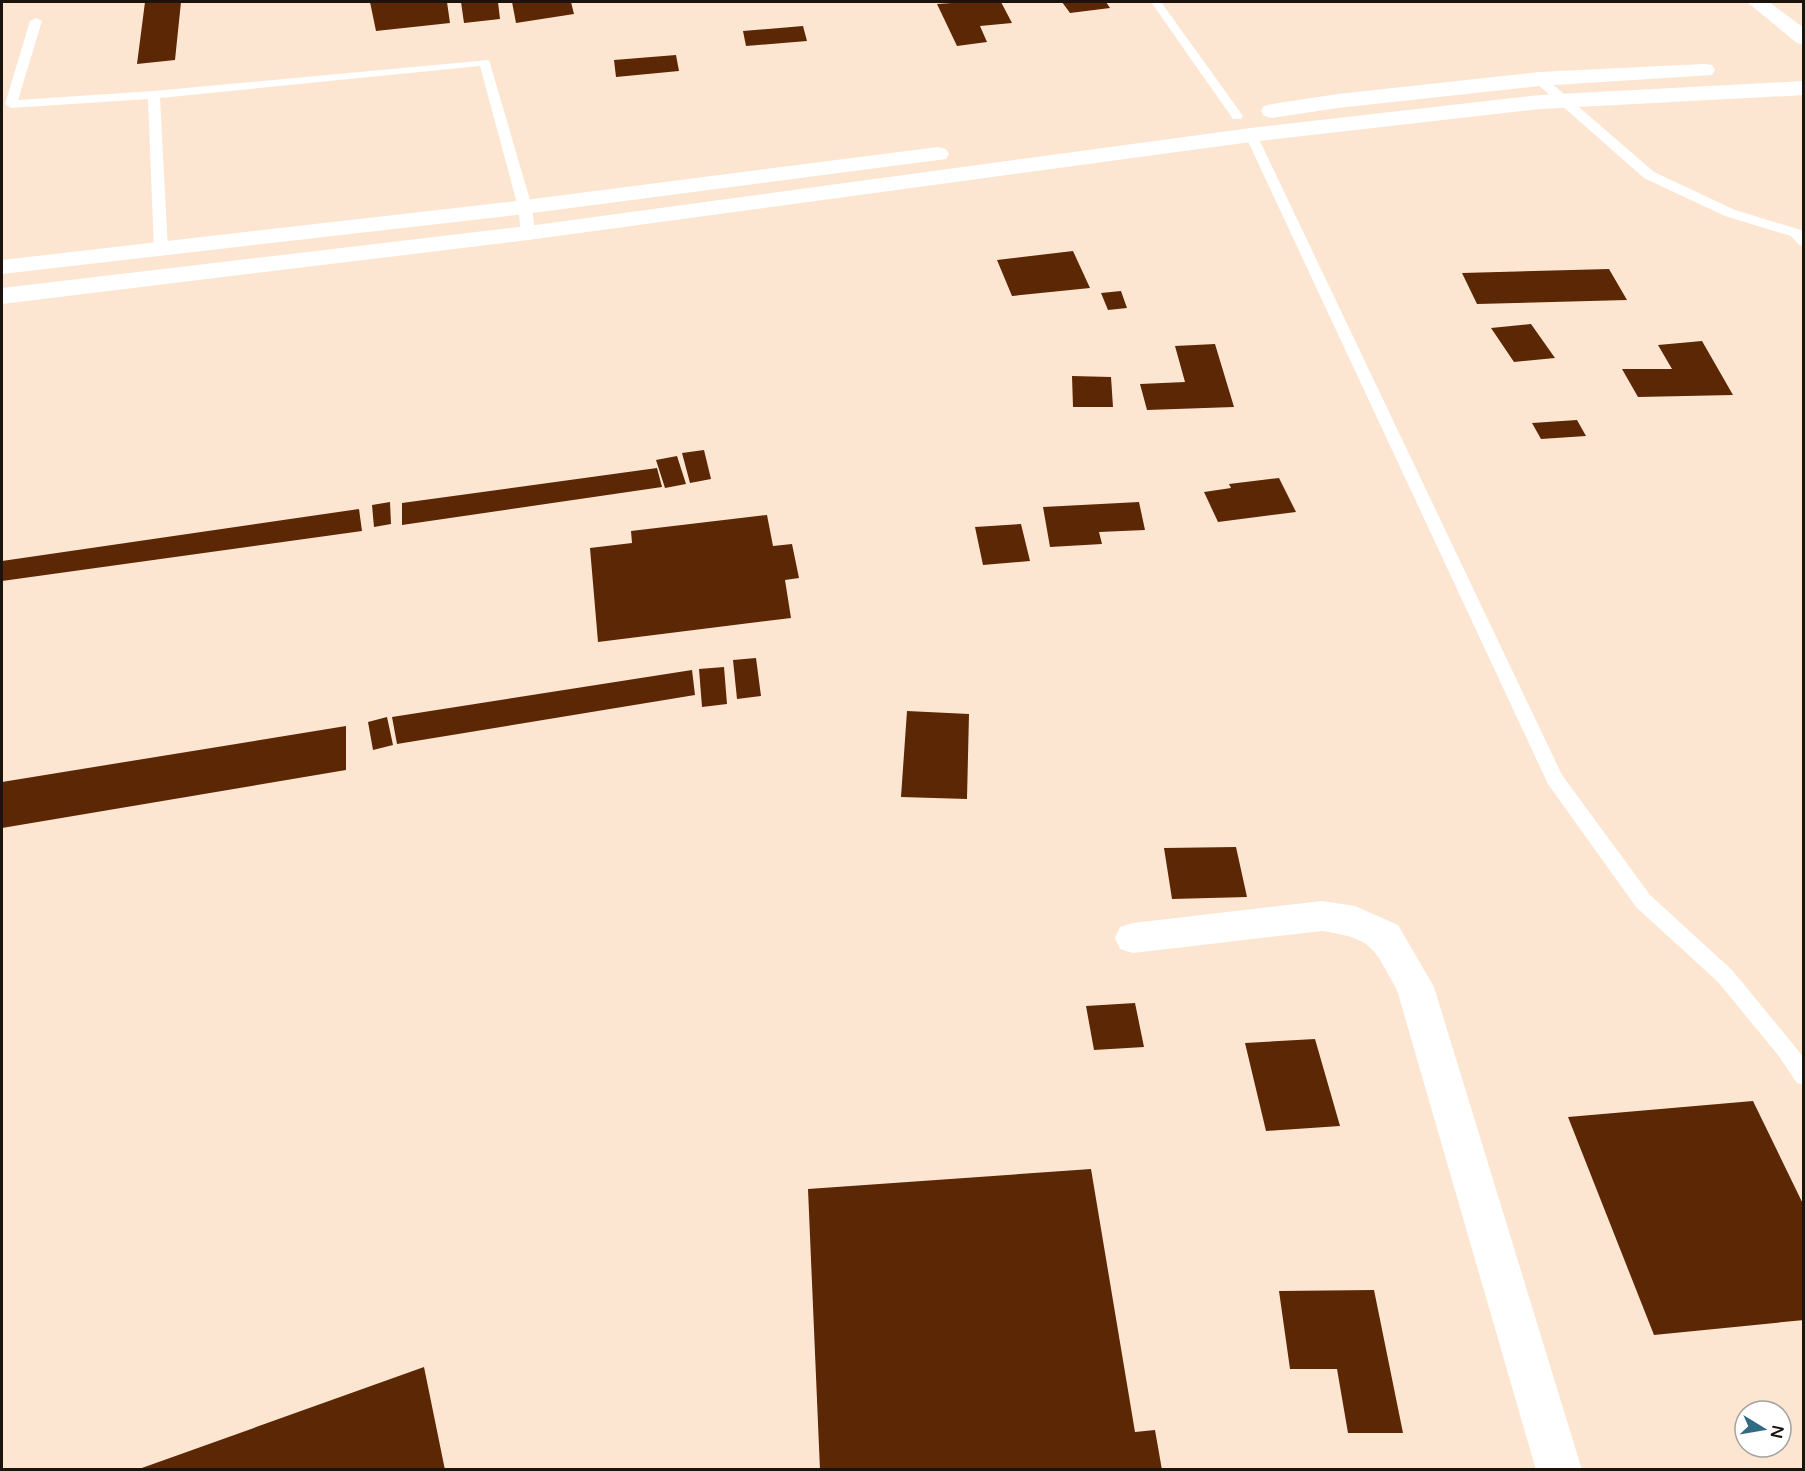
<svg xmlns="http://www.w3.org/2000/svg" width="1805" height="1471" font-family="'Varela Round',sans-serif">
  <rect width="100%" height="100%" fill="#fde6d1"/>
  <path fill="#5c2704" d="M145,2H181L175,60L137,64Z
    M370,2H447L450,23L376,31Z
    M461,2H498L500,19L464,23Z
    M512,2H571L574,14L516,23Z
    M967,2H1001L1012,23L980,26L987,42L957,46L937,4Z
    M1062,2H1106L1110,8L1070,13Z
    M803,26L807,41L746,46L743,31Z
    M676,55L679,71L616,77L614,60Z
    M1073,251L1090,288L1012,296L997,260Z
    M1609,269L1627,300L1477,304L1462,273Z
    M1121,291L1127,308L1108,310L1101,293Z
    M1531,324L1555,358L1514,362L1491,328Z
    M1702,341L1733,395L1638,397L1622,369H1672L1658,345Z
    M1215,344L1234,407L1147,410L1140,384L1185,382L1175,346Z
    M1072,376L1111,377L1113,407H1073Z
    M1577,420L1586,436L1541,439L1532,423Z
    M704,450L711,479L690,483L682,453Z
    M677,456L686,484L665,488L656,460Z
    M657,468L662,487L402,525V503Z
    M1279,478L1296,512L1218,522L1204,492L1231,488L1229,484Z
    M390,502L391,524L374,527L372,505Z
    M1139,502L1145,530L1099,532L1102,544L1050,547L1043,507Z
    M359,509L362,531L2,581V561Z
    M767,515L773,546L792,544L799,578L785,580L791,618L598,642L590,548L632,543L631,531Z
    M1021,524L1030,561L983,565L975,527Z
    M756,658L761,696L737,699L733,660Z
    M724,667L727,704L702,707L699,669Z
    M692,670L695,695L397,744L392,717Z
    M907,711L969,714L967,799L901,797Z
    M387,717L393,745L373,750L368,722Z
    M346,726V770L2,828V782Z
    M1236,847L1247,897L1172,899L1164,848Z
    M1135,1003L1144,1047L1094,1050L1086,1006Z
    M1315,1039L1340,1126L1266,1131L1245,1043Z
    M1753,1101L1804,1206V1320L1654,1335L1568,1117Z
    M1091,1169L1135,1432L1155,1430L1162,1470H820L808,1189Z
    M1374,1290L1403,1433H1348L1337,1369H1290L1279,1291Z
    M424,1367L445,1470H139V1469Z"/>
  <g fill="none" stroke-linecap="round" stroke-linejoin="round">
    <path fill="#fff" fill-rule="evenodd" d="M1151,2H1161L1243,116L1241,119H1233Z
      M36,18L42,21L18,100L154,91L489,60L532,207L535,233L528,237L521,233L518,207L480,66L160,98L168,250L161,254L156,253L154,250L148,99L11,108L5,104L30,21Z
      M1539,75L1543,76L1654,172L1735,210L1801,230L1804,233V246L1799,245L1791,236L1725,216L1644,178L1535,82V76Z
      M1251,131L1257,135L1562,775L1650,895L1732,970L1792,1043L1804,1058V1085L1797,1083L1778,1055L1718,982L1636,907L1548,784L1245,135Z"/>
    <path fill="#fff" fill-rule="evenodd" d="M1747,2H1769L1804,28V45L1797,43Z
      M1322,901L1355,906L1398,925L1434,987L1582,1470H1536L1397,990C1373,947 1374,939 1322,931L1133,953L1120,949L1115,938L1120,927L1133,923Z"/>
    <path fill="#fff" fill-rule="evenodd" d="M1704,64L1712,65L1715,70L1712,75L1539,86L1338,108L1272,118L1264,116L1261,111L1264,106L1272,104L1338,94L1539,72Z
      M1804,81V95L1540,109L1251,142L528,240L2,304V288L528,226L1251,128L1540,95Z
      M938,147L946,149L949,154L946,159L525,214L2,274V260L525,200Z"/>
  </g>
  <rect width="1805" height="1471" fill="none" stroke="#1b130c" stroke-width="6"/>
  <g transform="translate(1763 1429) rotate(101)"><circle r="28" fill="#ffffff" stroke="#a4a19e" stroke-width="1.5"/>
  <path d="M0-4.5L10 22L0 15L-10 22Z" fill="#306b83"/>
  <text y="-9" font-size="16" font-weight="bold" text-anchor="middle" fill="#1b130c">N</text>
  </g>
</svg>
